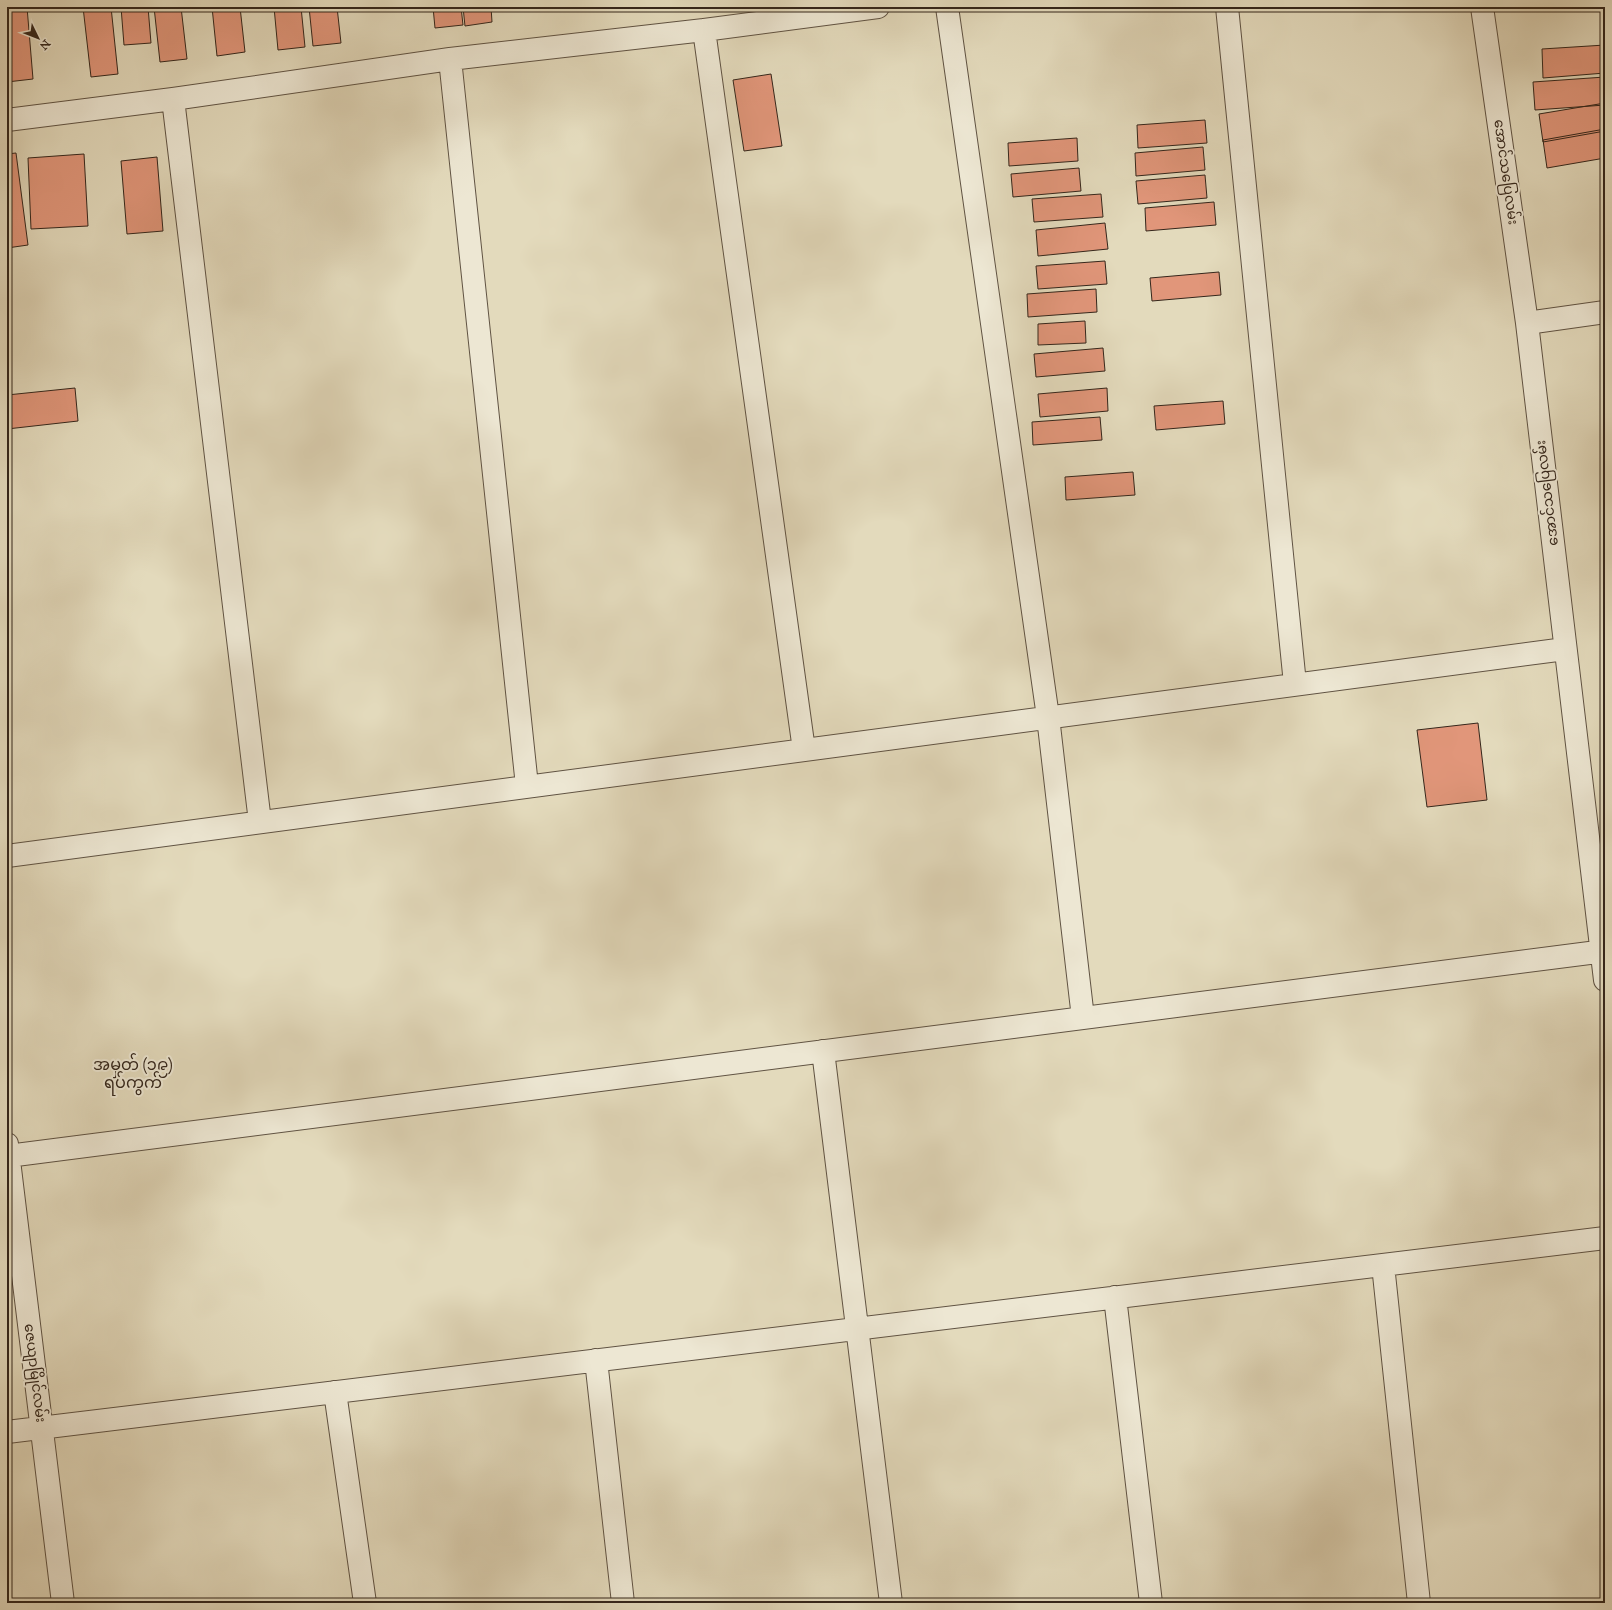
<svg xmlns="http://www.w3.org/2000/svg" width="1612" height="1610" font-family="'IM FELL Great Primer','Noto Sans Myanmar',serif">
  <rect width="100%" height="100%" fill="#e3dabc"/>
  <filter id="stains"><feTurbulence type="fractalNoise" baseFrequency=".005" numOctaves="4"/><feColorMatrix values="0 0 0 0 .2 0 0 0 0 .09 0 0 0 0 .02 0 0 0 .5 -.17"/></filter>
  <radialGradient id="worn" r=".72"><stop offset=".6" stop-color="#630" stop-opacity="0"/><stop offset="1" stop-color="#630" stop-opacity=".3"/></radialGradient>
  <path fill="#e1967a" stroke="#34261b" d="M7,7H27L33,79L7,82Z
    M83,7H111L118,74L91,77Z
    M121,7H148L151,43L124,45Z
    M154,7H181L187,59L160,62Z
    M212,7H240L245,52L217,56Z
    M274,7H301L305,47L278,50Z
    M309,7H337L341,43L313,46Z
    M433,7H461L463,25L435,28Z
    M463,7H491L492,22L465,26Z
    M1605,45V73L1543,78L1542,49Z
    M771,74L782,146L744,151L733,80Z
    M1605,77V105L1535,110L1533,82Z
    M1605,103V131L1543,142L1539,114Z
    M1205,120L1207,143L1138,148L1137,125Z
    M1605,129V158L1547,168L1543,140Z
    M1077,138L1078,161L1009,166L1008,143Z
    M1203,147L1205,170L1136,176L1135,153Z
    M16,153L28,245L7,248V154Z
    M84,154L88,226L31,229L28,158Z
    M157,157L163,231L127,234L121,161Z
    M1079,168L1081,191L1013,197L1011,174Z
    M1205,175L1207,198L1138,204L1136,181Z
    M1101,194L1103,217L1034,222L1032,199Z
    M1214,202L1216,225L1146,231L1145,208Z
    M1105,223L1108,249L1038,256L1036,230Z
    M1105,261L1107,284L1038,289L1036,266Z
    M1219,272L1221,295L1152,301L1150,278Z
    M1096,289L1097,312L1028,317L1027,294Z
    M1085,321L1086,343L1038,345V324Z
    M1103,348L1105,371L1036,377L1034,354Z
    M75,388L78,421L7,429V395Z
    M1107,388L1108,411L1040,417L1038,394Z
    M1223,401L1225,424L1156,430L1154,406Z
    M1100,417L1102,440L1033,445L1032,422Z
    M1133,472L1135,495L1066,500L1065,477Z
    M1478,723L1487,800L1427,807L1417,730Z"/>
  <g fill="none" stroke-linecap="round" stroke-linejoin="round">
    <g stroke="#605343" stroke-width="24">
      <path id="minor" d="M947,7L1048,717L1083,1018
        M1227,7L1295,684
        M1482,7L1527,323L1605,980
        M704,30L804,750
        M450,59L527,786
        M173,99L260,822
        M7,120L173,99L450,59L704,30L878,7
        M1527,323L1605,312
        M7,856L1565,649
        M823,1051L891,1603
        M7,1144L63,1603
        M8,1156L1605,951
        M1383,1265L1419,1603
        M1115,1297L1151,1603
        M596,1360L623,1603
        M335,1392L365,1603
        M7,1432L1605,1238"/>
    </g>
    <use href="#minor" stroke="#ede7d3" stroke-width="22"/>
  </g>
  <g text-anchor="middle" dominant-baseline="central" stroke-width="4" stroke-linejoin="round" paint-order="stroke">
    <g font-size="14" fill="#34261b" stroke="#ede7d3">
      <text transform="translate(1506 172) rotate(82)">အောင်သပြေလမ်း</text>
      <text transform="translate(1547 493) rotate(-97)">အောင်သပြေလမ်း</text>
      <text transform="translate(35 1373) rotate(83)">ဇေယျာမြိုင်လမ်း</text>
    </g>
    <g font-size="16" fill="#34261b" stroke="#ede7d3">
      <text x="133" y="1064">အမှတ် (၁၉)<tspan x="133" dy="18">ရပ်ကွက်</tspan></text>
    </g>
  </g>
  <rect width="1612" height="1610" fill="none" stroke="#e3dabc" stroke-width="24"/>
  <rect x="8" y="8" width="1596" height="1594" fill="none" stroke="#34261b" stroke-width="2"/>
  <rect x="12" y="12" width="1588" height="1586" fill="none" stroke="#34261b"/>
  <g transform="translate(38 38) rotate(133)" stroke="#ede7d3" stroke-width="3" paint-order="stroke">
  <path d="M0-3L7 15L0 10L-7 15Z" fill="#34261b"/>
  <text y="-6" font-size="11" font-weight="bold" text-anchor="middle" fill="#34261b">N</text>
  </g>
  <rect width="100%" height="100%" filter="url(#stains)"/>
  <rect width="100%" height="100%" fill="url(#worn)"/>
</svg>
